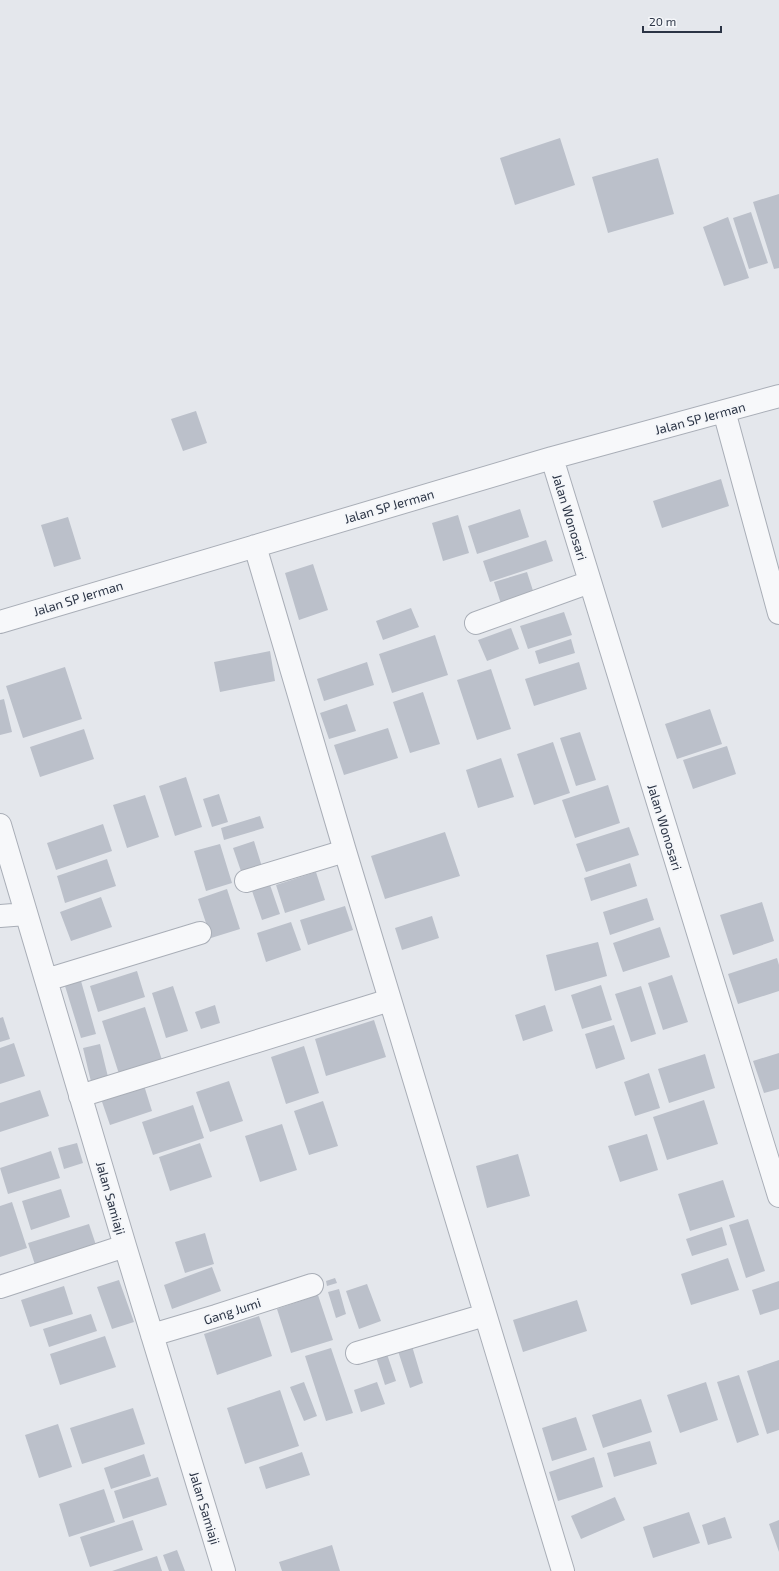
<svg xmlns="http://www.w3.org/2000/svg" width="779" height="1571" font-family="'Exo 2',sans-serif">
  <rect width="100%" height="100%" fill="#e4e7ec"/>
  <path fill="#bbc0ca" d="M560,138L575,185L515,205L500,158Z
    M658,158L674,214L608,233L592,177Z
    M779,194V268L774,269L753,202Z
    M751,212L768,263L749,269L733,218Z
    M728,217L749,278L724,286L703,227Z
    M196,411L207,443L183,451L171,419Z
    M721,479L729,506L662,528L653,501Z
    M520,509L529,537L477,554L468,526Z
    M458,515L469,553L443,561L432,523Z
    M68,517L81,559L54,567L41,525Z
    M546,540L553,561L490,582L483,561Z
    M313,564L328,610L299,620L285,573Z
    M527,572L536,600L503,610L494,582Z
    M411,608L419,627L383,640L376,621Z
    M564,612L572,635L528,649L520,626Z
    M511,628L519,649L487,661L478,640Z
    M435,635L448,675L392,693L379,654Z
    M571,639L575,653L539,664L535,651Z
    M270,651L275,681L220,692L214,662Z
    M367,662L374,685L324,701L317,679Z
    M579,662L587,689L534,706L525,679Z
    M65,667L82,719L23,738L6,686Z
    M491,669L511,729L477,740L457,680Z
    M423,692L440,744L410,753L393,702Z
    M4,699L12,732L0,735V700Z
    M347,704L356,731L329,739L320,713Z
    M710,709L722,744L677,759L665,724Z
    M388,728L398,758L344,775L334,745Z
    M84,729L94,759L40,777L30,747Z
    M580,732L596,780L576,786L560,738Z
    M553,742L570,793L534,805L517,754Z
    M727,746L736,774L693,789L683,760Z
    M501,758L514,797L478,808L466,770Z
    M186,777L202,827L175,836L159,786Z
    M608,785L620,823L575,838L562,800Z
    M219,794L228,822L212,827L203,799Z
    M145,795L159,837L127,848L113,805Z
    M260,816L264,828L224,840L221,828Z
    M103,824L112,851L56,870L47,843Z
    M629,827L639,855L586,872L576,844Z
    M445,832L460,876L385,899L371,856Z
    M254,841L263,870L243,877L233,848Z
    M220,844L232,883L206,891L194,851Z
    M107,859L116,886L65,903L57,876Z
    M630,863L637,886L591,901L584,878Z
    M316,872L325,900L285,913L276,885Z
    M269,882L280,914L262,920L251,888Z
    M227,889L240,929L211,938L198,899Z
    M101,897L112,927L71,941L60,912Z
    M647,898L654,920L610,935L603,912Z
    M762,902L774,941L733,955L720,915Z
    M345,906L353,930L308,945L300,920Z
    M432,916L439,938L402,950L395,928Z
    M291,922L301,950L266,962L257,933Z
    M660,927L670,957L623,972L613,943Z
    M598,942L607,976L555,991L546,955Z
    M777,958L779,965V991L738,1004L728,974Z
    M137,971L145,997L98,1012L90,986Z
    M672,975L688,1022L663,1030L648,983Z
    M81,981L96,1034L81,1038L65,986Z
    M601,985L612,1020L582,1029L571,995Z
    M173,986L188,1031L166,1038L152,993Z
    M641,986L656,1034L631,1042L615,994Z
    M215,1005L220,1023L201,1029L195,1012Z
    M545,1005L553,1031L523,1041L515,1015Z
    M145,1007L162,1060L119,1074L102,1021Z
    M3,1017L10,1039L0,1042V1018Z
    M374,1020L386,1057L326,1076L315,1039Z
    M614,1025L625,1059L596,1069L585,1034Z
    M14,1043L25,1076L0,1084V1048Z
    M100,1044L109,1081L92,1086L83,1048Z
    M304,1046L319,1093L286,1104L271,1057Z
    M779,1053V1089L764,1093L753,1061Z
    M705,1054L715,1088L669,1103L658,1069Z
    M649,1073L660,1108L635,1116L624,1082Z
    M142,1079L152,1111L110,1125L99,1093Z
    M229,1081L243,1121L210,1132L196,1092Z
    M40,1090L49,1116L0,1132V1103Z
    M704,1100L718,1144L667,1160L653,1117Z
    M323,1101L338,1146L309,1155L294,1111Z
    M193,1105L204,1138L153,1155L142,1122Z
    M282,1124L297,1170L260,1182L245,1136Z
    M647,1134L658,1170L620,1182L608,1146Z
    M77,1143L83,1163L64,1169L58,1148Z
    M200,1143L212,1177L170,1191L159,1157Z
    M51,1151L60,1178L8,1194L0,1168Z
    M518,1154L530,1196L487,1208L476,1166Z
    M723,1180L735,1217L690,1231L678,1194Z
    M61,1189L70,1217L31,1230L22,1201Z
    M12,1202L27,1248L0,1257V1206Z
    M748,1219L765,1271L746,1278L729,1225Z
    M89,1224L98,1251L37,1271L28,1243Z
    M722,1227L727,1245L692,1256L686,1239Z
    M205,1233L214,1264L185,1273L175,1242Z
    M728,1258L739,1290L691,1305L681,1274Z
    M212,1267L221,1291L172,1309L164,1285Z
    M335,1278L337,1283L327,1286L326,1281Z
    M119,1280L134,1322L112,1329L97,1287Z
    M779,1281V1309L760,1315L752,1290Z
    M367,1284L381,1321L359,1329L346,1291Z
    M64,1286L73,1314L30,1327L21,1300Z
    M339,1289L346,1314L336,1318L328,1292Z
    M318,1295L333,1340L291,1353L277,1309Z
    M577,1300L587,1331L523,1352L513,1320Z
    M91,1314L97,1331L49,1347L43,1329Z
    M259,1316L272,1356L217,1375L204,1334Z
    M105,1336L116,1367L60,1385L50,1354Z
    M412,1346L423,1383L410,1388L398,1351Z
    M331,1348L353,1413L326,1421L305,1356Z
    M386,1351L396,1381L385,1385L375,1354Z
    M779,1360V1430L767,1434L747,1371Z
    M739,1375L759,1435L737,1443L717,1382Z
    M304,1382L317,1416L304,1421L290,1387Z
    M377,1382L385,1404L361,1412L354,1390Z
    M706,1382L718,1420L680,1433L667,1395Z
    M280,1390L299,1446L245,1464L227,1408Z
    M641,1399L652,1432L603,1448L592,1415Z
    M133,1408L145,1444L82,1464L70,1428Z
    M576,1417L587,1450L552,1461L542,1428Z
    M58,1424L72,1467L39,1478L25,1435Z
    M650,1441L657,1464L614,1477L607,1453Z
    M302,1452L310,1475L266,1489L259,1467Z
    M144,1454L151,1476L111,1489L104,1468Z
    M594,1457L603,1487L558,1501L549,1472Z
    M158,1477L167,1505L123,1519L114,1491Z
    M104,1489L115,1522L69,1537L59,1504Z
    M615,1497L625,1520L581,1539L571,1516Z
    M689,1512L700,1543L653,1558L643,1527Z
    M725,1517L732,1538L708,1545L702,1525Z
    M133,1520L143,1550L90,1567L80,1537Z
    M779,1520V1552L769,1524Z
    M332,1545L340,1571H282L279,1562Z
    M177,1550L185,1571H169L163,1555Z
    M157,1556L162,1571H112Z"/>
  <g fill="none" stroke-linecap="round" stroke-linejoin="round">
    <g stroke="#a9aeb7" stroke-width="24">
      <path id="minor" d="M724,411L779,613
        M552,458L779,1196
        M255,546L345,851L563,1571
        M0,622L552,458L779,396
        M476,623L590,582
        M0,825L125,1246L224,1571
        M246,881L345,851
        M0,916L26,914
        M46,980L200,933
        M80,1096L390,1000
        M0,1287L125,1246
        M152,1335L216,1316L312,1285
        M357,1353L485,1315"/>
    </g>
    <use href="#minor" stroke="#f7f8fa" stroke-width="22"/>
  </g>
  <g text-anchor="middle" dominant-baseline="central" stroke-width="3.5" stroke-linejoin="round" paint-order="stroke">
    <g font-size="13" fill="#2b3445" stroke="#f4f6f9">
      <text transform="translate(700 418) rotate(-15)">Jalan SP Jerman</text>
      <text transform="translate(389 506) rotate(-16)">Jalan SP Jerman</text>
      <text transform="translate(570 517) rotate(73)">Jalan Wonosari</text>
      <text transform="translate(78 598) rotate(-17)">Jalan SP Jerman</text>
      <text transform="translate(665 827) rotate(73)">Jalan Wonosari</text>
      <text transform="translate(111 1198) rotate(74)">Jalan Samiaji</text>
      <text transform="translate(232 1311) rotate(-18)">Gang Jumi</text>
      <text transform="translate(205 1508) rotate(73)">Jalan Samiaji</text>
    </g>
  </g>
  <path d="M643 26v6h78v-6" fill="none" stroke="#2b3445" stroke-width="2"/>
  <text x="649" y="26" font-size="12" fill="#2b3445" stroke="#f4f6f9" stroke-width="3" paint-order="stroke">20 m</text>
</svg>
